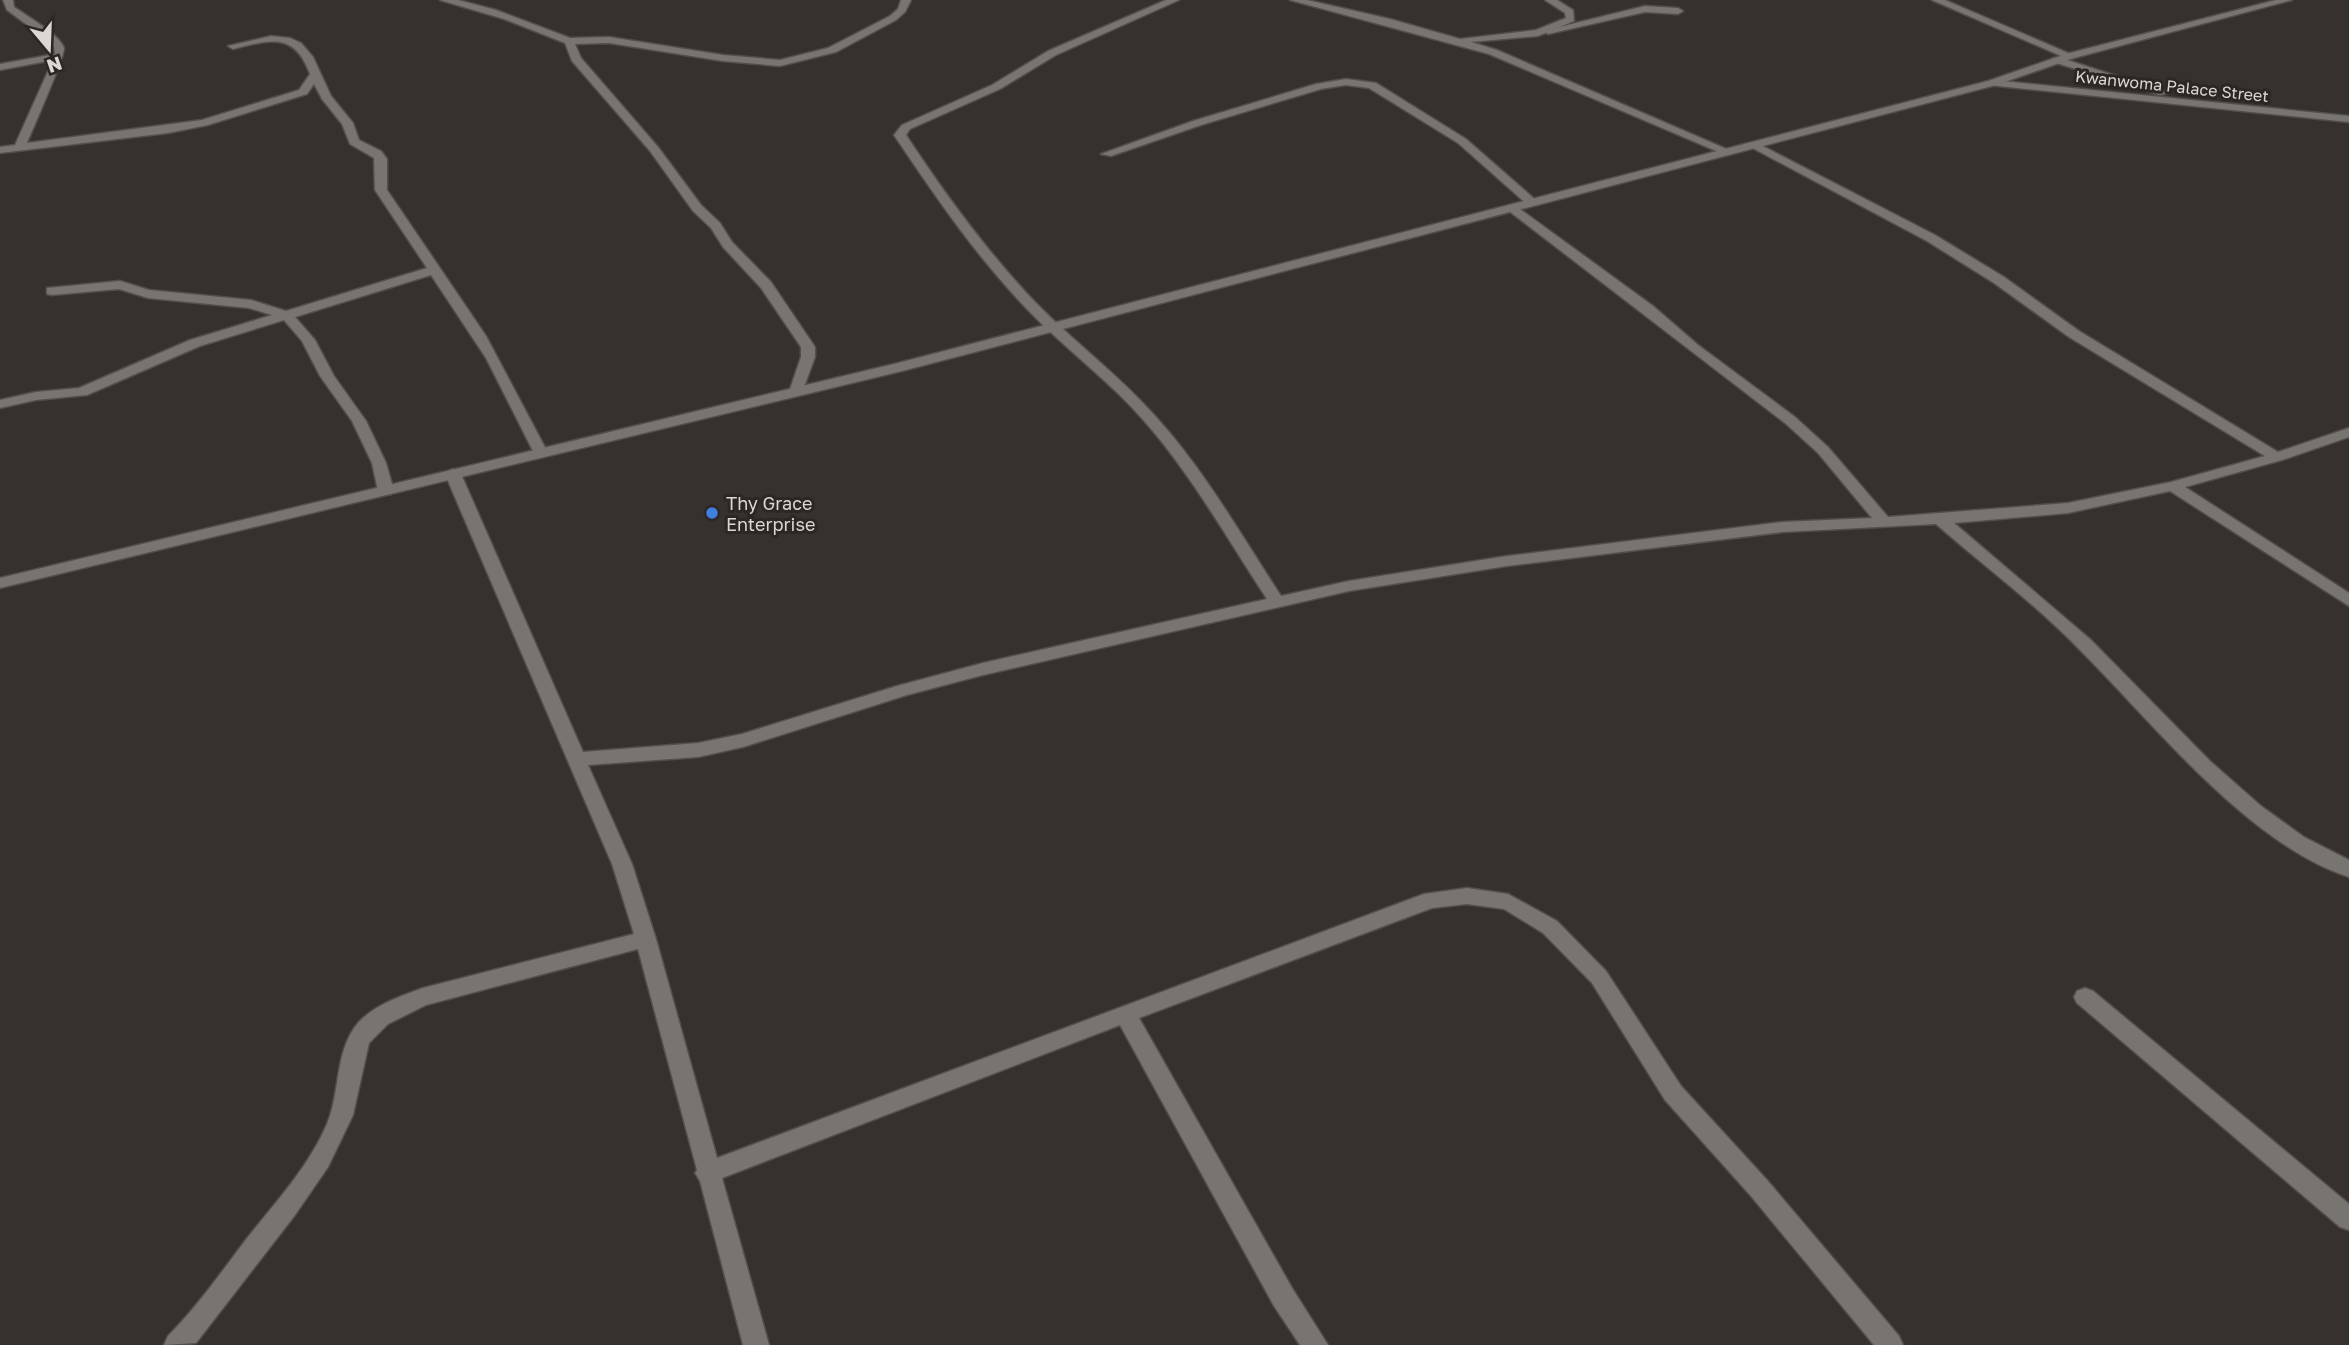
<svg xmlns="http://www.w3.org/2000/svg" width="2349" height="1345" font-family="'Golos Text',sans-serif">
  <rect width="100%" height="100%" fill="#36312d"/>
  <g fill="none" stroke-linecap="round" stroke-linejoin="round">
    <g stroke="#524e4b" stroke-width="3">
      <path id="lane" d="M1645,6L1678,8L1683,11L1678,14L1645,12L1548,34L1543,31Z
        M1346,79L1376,83L1466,139L1539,203L1529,206L1458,143L1369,88L1346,85L1321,89L1201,125L1111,156L1101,154L1193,121L1316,84Z"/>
    </g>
    <g stroke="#524e4b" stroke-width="3">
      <path id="street" d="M3,0H13L14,7C27,16 60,35 64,48C66,54 32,131 27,143L202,120L299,90L310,74C294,31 270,40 233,49L228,46L271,36L290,38L301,43L313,57L331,96L353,123L359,140L381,151L387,159V190L486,336L548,453L546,456H536L534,453L486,358L431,275L295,317L315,340L334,376L366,421L386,463L394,491L391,494H381L378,491L372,463L352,421L320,376L302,341L284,320L200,346L87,395L36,400L0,408V400L36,392L79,388L190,340L272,315L249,308L148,298L119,289L52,295L47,294V288L120,281L149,290L251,300L286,311L427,268L375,190L374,158L350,144L342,124L322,99L314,84L307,94L208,125L168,133L0,153V147L15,145L53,60L0,70V64L55,54L54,47L49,41L7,10Z
        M440,0H458L496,10L570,38L609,37L723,55L780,60L828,48L890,16L898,9L901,0H911L905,12L896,20L836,52L780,66L723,61L609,43L575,44L581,58L658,147L701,205L720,223L732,242L771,282L815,347V357L801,395H791L789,392L801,357V347L761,288L723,247L711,228L693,211L650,151L572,61L565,43L504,19Z
        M1166,0H1179L1056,55L1000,89L910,129L906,135C945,194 987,252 1036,303C1075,343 1119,375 1156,417C1205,471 1241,535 1281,596L1349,581L1507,556L1783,522L1872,518L1818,453L1785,423L1509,211L1507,208L1513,204L1653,306L1698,345L1795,417L1828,447L1888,517L2068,503L2171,482L2265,456L2069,337L1994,283L1927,241L1745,144L1755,142L1935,235L2004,277L2079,331L2278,452L2349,428V437L2282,460L2185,487L2349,593V606L2170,491L2068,513L1954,523L2091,640L2210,761L2261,806L2304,837L2349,860V877C2249,845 2154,724 2081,651C2037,605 1984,566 1936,524L1783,532L1507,566L1349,591L983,675L907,695L743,747L698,757L588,765L632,864L656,939L717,1158L1424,894L1467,888L1508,894L1557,921L1606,971L1681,1086L1767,1180L1899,1336L1903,1345H1874L1751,1196L1665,1100L1592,983L1543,933L1504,909L1467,904L1432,908L1139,1018L1292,1288L1328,1345H1300L1274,1306L1120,1025L722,1178L769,1345H743L700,1181L695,1173L697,1170L638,949L426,1005L388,1024L369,1043L353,1115L328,1167L295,1215L196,1343L164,1345L168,1336C198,1306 222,1271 248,1237C276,1202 309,1166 327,1124C341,1091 334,1052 358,1023C374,1005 401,996 423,988L634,934L612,864L445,474L448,471L453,469L461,474L583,752L698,743L742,734L897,686L983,663L1267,599C1228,540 1193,477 1146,423C1110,381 1065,349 1027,309C976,256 935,196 894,135L902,125L992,85L1048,51Z
        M1290,0H1307L1390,19L1460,39L1536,30L1566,18L1565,13L1545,0H1557L1573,10L1574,21L1538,36L1471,42L1497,50L1731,151L1721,153L1489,54Z
        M1932,0H1945L2075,56L2066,58Z
        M2053,58H2061L2169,93L2160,95L2053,62Z
        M1992,80L2349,116V122L1988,85L1987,83Z
        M2085,988L2093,991L2349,1204V1230L2340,1227L2077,1003L2074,997L2077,991Z"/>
    </g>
    <g stroke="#524e4b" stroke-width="3">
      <path id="secondary" d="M2276,0H2292L2074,58L1996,85L902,371L0,588V578L894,364L1988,81L2066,54Z"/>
    </g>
    <use href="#lane" fill="#78746f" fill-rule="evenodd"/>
    <use href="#street" fill="#78746f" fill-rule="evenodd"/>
    <use href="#secondary" fill="#78746f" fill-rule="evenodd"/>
  </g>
  <circle fill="#3f7fe0" stroke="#2b2724" stroke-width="2.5" cx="712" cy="513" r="7"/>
  <g text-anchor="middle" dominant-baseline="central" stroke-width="6" stroke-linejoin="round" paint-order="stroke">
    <g font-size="16" fill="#dad7d5" stroke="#2b2724">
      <text transform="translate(2172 86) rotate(6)">Kwanwoma Palace Street</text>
    </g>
    <g font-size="18" fill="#dad7d5" stroke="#2b2724" text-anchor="start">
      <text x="726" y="503">Thy Grace<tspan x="726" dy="21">Enterprise</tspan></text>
    </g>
  </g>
  <g transform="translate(49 49) rotate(161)" stroke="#2b2724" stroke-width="5" paint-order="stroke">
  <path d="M0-5L12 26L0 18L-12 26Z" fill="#dad7d5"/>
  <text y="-10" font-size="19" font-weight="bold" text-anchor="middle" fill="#dad7d5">N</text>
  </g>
</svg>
